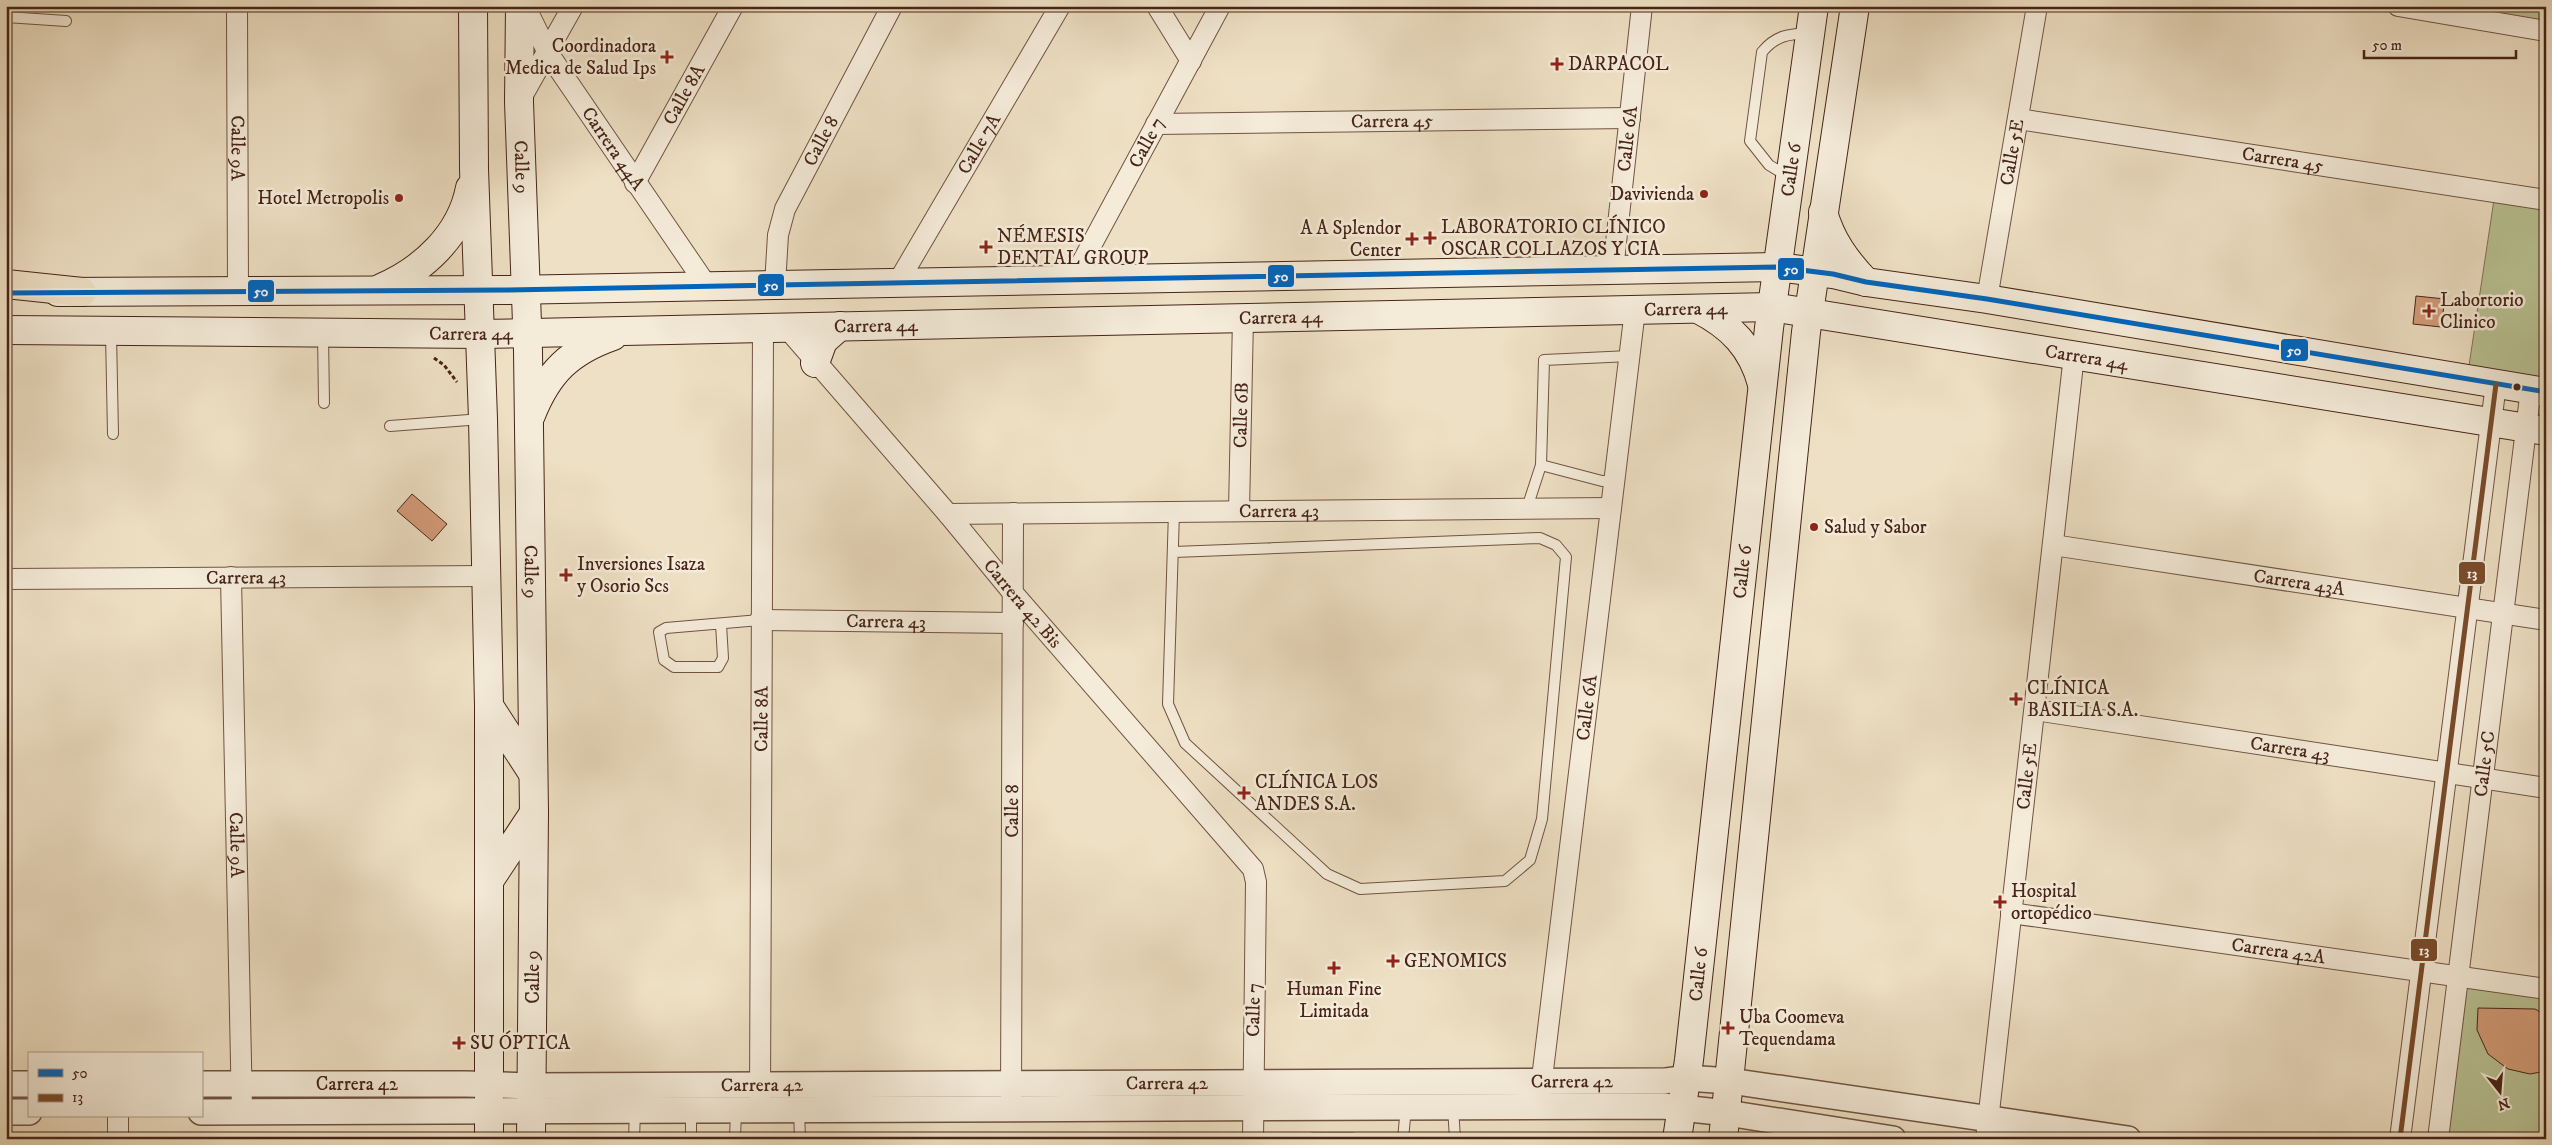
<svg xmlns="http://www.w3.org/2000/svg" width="2552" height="1145" font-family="'IM FELL DW Pica',serif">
  <rect width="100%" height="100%" fill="#eee0c4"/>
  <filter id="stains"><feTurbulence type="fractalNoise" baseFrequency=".004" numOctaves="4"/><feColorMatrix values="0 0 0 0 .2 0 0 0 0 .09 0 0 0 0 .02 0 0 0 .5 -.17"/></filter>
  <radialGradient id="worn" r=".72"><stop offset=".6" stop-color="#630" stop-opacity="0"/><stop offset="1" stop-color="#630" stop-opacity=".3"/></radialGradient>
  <path fill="#b9c294" stroke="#807356" d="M2398,6H2546V31Z
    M2495,193L2546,200V392L2467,379Z
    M2458,977L2546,989V1139H2438Z"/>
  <path fill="#d49c79" stroke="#472417" d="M2416,296L2445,299L2441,327L2413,324Z
    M412,494L447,524L432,541L397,511Z
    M2478,1008L2535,1009L2546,1015V1071L2530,1074L2508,1069L2488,1054L2477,1030Z
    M1311,1133H1354V1139H1311Z"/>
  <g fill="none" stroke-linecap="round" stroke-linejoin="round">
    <g stroke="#715342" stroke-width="12">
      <path id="service" d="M6,17L66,21
        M1787,176L1769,165L1750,141L1762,52C1776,35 1789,34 1810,33
        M111,333L113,434
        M323,334L324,403
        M390,426L482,419
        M1614,481H1602L1541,465L1544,360L1630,356
        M1527,508L1541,465
        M1174,552L1540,538L1556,545L1566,557L1542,819L1530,860L1505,881L1360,889L1327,874L1185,743L1168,704L1174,512
        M721,624L723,658L718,667H674L664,660L659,632L666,628L760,620
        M1453,1107L1455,1139
        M799,1110L800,1139
        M634,1139L635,1111
        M691,1139V1111
        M735,1139L736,1111
        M1403,1139L1406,1107"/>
    </g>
    <g stroke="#715342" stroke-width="22">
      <g id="minor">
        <path id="s1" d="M237,6L238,291"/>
        <path id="s2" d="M525,6L548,53L707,286"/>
        <path d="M1157,6L1191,61"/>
        <path d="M2398,6L2546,31"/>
        <path d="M520,100L573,6"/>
        <path id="s3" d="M2018,119L2546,200"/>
        <path id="s4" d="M1156,124L1630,118"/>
        <path id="s5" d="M635,183L733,6"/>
        <path id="s6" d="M1613,270L1642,6"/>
        <path id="s7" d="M1073,279L1220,6"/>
        <path id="s8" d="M898,282L1060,6"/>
        <path id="s9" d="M775,285L778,235L785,209L892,6"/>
        <path id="s10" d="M1987,299L2037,6"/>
        <path id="s11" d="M786,327L948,514L1013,593L1253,869L1256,882L1253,1139"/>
        <path id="s12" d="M1239,511L1243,318"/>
        <path id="s13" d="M948,514L1611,508"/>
        <path id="s14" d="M2053,545L2546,620"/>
        <path id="s15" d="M231,577L242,1111"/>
        <path id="s16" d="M6,579L486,576"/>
        <path id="s17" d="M760,620L1013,623"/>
        <path id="s18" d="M2035,710L2546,788"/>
        <path id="s19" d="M2011,913L2546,989"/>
        <path id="s20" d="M1540,1095L1635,310"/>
        <path id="s21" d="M760,1098L763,328"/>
        <path id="s22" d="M1011,1099L1013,513"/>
        <path d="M118,1116V1139"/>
        <path id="s23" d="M1986,1139L2074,355"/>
        <path d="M2400,1139L2496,384"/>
        <path id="s24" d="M2438,1139L2531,389"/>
      </g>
    </g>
    <g stroke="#715342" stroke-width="28">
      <g id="tertiary">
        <path d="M6,1084H29"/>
        <path id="s25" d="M201,1084H466L532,1086L1665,1081L1686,1078L1730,1081L2128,1139"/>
        <path d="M6,1112H29"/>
        <path d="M201,1112L1663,1106L1727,1113L1893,1139"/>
      </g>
    </g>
    <g stroke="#472417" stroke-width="30">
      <g id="secondary">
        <path d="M473,6L474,169L483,419L489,706V1139"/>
        <path id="s26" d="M520,6L519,102L528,351L534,813L531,1139"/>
        <path d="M1823,212C1831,240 1845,260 1866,282"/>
        <path d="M381,288C423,270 461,235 470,188"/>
        <path d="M58,292L505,290L1777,267L1833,274L1866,282L1987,299L2546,392"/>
        <path d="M1698,309C1731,326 1752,347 1762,384"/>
        <path id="s27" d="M6,330L481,334L1772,307L2546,431"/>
        <path d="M815,363L823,341L840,326"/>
        <path d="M531,415C548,372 570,351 613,336"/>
        <path d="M489,706L532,772"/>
        <path d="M489,881L534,813"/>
        <path id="s28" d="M1677,1139L1689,1060L1769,328L1814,6"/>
        <path d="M1723,1139L1806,332L1855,6"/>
      </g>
    </g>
    <g stroke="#472417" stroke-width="30">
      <path id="primary" d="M6,284L82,292"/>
    </g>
    <path stroke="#472417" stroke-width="3" stroke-dasharray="4 2.5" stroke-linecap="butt" d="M434,358L444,365L457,382"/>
    <use href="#service" stroke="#f4ebd9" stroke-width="10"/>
    <use href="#minor" stroke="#f4ebd9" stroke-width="20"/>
    <use href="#tertiary" stroke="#f4ebd9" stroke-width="25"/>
    <use href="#secondary" stroke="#f4ebd9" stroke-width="28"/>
    <use href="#primary" stroke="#eee0c4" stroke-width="28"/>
    <g stroke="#f4ebd9" stroke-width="9">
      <path id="bus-1" d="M6,293L505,290L1777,267L1833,274L1866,282L1987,299L2546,392"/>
    </g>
    <g stroke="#f4ebd9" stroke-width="9">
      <path id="bus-2" d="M2400,1139L2496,384"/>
    </g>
    <use href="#bus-1" stroke="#0065bd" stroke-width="5"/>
    <use href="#bus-2" stroke="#7a4b2a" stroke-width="5"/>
  </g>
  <g fill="#8f2418" stroke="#f4ebd9" stroke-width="2">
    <path d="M664.5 49.5h5v5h5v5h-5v5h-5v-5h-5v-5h5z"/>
    <path d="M1554.5 56.5h5v5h5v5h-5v5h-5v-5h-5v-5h5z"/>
    <circle cx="1704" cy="194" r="5"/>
    <circle cx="399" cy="198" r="5"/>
    <path d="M1427.5 230.5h5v5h5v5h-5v5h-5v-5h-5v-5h5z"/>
    <path d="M1409.5 231.5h5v5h5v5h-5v5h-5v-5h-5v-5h5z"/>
    <path d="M983.5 239.5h5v5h5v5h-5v5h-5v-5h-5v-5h5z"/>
    <path d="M2426.5 303.5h5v5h5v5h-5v5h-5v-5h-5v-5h5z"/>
    <circle cx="1814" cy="527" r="5"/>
    <path d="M563.5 567.5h5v5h5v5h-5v5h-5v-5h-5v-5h5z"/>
    <path d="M2013.5 691.5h5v5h5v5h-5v5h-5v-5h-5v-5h5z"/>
    <path d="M1241.5 785.5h5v5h5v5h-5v5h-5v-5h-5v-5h5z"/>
    <path d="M1997.5 894.5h5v5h5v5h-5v5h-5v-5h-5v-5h5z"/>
    <path d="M1390.5 953.5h5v5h5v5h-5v5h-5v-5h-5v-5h5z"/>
    <path d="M1331.5 960.5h5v5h5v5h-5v5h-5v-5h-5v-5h5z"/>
    <path d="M1725.5 1020.5h5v5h5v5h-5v5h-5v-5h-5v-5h5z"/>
    <path d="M456.5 1035.5h5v5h5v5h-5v5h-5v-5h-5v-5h5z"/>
  </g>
  <circle fill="#472417" stroke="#f4ebd9" stroke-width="2" cx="2517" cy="387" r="4.5"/>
  <g text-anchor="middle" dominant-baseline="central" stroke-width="5" stroke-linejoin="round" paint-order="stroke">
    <g font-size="19" fill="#472417" stroke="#f4ebd9" text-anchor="start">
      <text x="656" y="46" text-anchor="end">Coordinadora<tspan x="656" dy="22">Medica de Salud Ips</tspan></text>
      <text x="1568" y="64">DARPACOL</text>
      <text x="1694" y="194" text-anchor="end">Davivienda</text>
      <text x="389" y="198" text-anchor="end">Hotel Metropolis</text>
      <text x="1441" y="227">LABORATORIO CLÍNICO<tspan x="1441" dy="22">OSCAR COLLAZOS Y CIA</tspan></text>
      <text x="1401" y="228" text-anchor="end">A A Splendor<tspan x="1401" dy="22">Center</tspan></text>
      <text x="997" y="236">NÉMESIS<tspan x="997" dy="22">DENTAL GROUP</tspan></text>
      <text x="2440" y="300">Labortorio<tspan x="2440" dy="22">Clinico</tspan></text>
      <text x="1824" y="527">Salud y Sabor</text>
      <text x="577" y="564">Inversiones Isaza<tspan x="577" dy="22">y Osorio Scs</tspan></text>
      <text x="2027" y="688">CLÍNICA<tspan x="2027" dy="22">BASILIA S.A.</tspan></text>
      <text x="1255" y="782">CLÍNICA LOS<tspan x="1255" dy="22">ANDES S.A.</tspan></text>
      <text x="2011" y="891">Hospital<tspan x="2011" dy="22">ortopédico</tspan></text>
      <text x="1404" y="961">GENOMICS</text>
      <text x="1334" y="989" text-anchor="middle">Human Fine<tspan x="1334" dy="22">Limitada</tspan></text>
      <text x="1739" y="1017">Uba Coomeva<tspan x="1739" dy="22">Tequendama</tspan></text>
      <text x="470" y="1043">SU ÓPTICA</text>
    </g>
    <g font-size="19" fill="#472417" stroke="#f4ebd9">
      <text stroke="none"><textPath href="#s5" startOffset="101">Calle 8A</textPath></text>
      <text stroke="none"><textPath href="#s4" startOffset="236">Carrera 45</textPath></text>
      <text stroke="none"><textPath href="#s6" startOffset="132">Calle 6A</textPath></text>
      <text stroke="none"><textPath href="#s9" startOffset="154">Calle 8</textPath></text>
      <text stroke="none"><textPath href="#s7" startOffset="155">Calle 7</textPath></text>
      <text stroke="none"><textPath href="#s8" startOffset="160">Calle 7A</textPath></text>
      <text stroke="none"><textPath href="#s1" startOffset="142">Calle 9A</textPath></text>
      <text stroke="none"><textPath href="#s2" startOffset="168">Carrera 44A</textPath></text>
      <text stroke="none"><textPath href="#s10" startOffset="149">Calle 5E</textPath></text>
      <text stroke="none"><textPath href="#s3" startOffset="268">Carrera 45</textPath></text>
      <text stroke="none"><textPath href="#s26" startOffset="161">Calle 9</textPath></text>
      <text stroke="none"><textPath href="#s28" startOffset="976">Calle 6</textPath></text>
      <text stroke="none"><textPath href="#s27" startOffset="1680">Carrera 44</textPath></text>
      <text stroke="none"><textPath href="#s27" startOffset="1275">Carrera 44</textPath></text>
      <text stroke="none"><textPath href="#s27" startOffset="870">Carrera 44</textPath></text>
      <text stroke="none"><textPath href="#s27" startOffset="465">Carrera 44</textPath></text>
      <text stroke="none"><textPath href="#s27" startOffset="2085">Carrera 44</textPath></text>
      <text stroke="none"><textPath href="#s12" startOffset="96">Calle 6B</textPath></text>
      <text stroke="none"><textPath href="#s13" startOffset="331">Carrera 43</textPath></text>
      <text stroke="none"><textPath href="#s26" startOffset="566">Calle 9</textPath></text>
      <text stroke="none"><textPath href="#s28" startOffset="571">Calle 6</textPath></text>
      <text stroke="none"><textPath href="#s16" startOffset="240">Carrera 43</textPath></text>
      <text stroke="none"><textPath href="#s14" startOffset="249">Carrera 43A</textPath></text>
      <text stroke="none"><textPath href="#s11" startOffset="364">Carrera 42 Bis</textPath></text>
      <text stroke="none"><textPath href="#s17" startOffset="126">Carrera 43</textPath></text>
      <text stroke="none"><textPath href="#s20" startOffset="390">Calle 6A</textPath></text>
      <text stroke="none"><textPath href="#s21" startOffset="379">Calle 8A</textPath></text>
      <text stroke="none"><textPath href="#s18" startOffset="258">Carrera 43</textPath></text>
      <text stroke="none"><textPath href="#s24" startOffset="378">Calle 5C</textPath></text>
      <text stroke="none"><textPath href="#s23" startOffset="365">Calle 5E</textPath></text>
      <text stroke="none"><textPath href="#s22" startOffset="288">Calle 8</textPath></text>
      <text stroke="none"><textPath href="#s15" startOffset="268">Calle 9A</textPath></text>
      <text stroke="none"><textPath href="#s19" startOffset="270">Carrera 42A</textPath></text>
      <text stroke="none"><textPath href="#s28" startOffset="166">Calle 6</textPath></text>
      <text transform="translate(533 977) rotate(-90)">Calle 9</text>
      <text transform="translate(1254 1010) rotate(-89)">Calle 7</text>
      <text stroke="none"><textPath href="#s25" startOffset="1371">Carrera 42</textPath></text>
      <text stroke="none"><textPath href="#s25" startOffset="966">Carrera 42</textPath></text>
      <text stroke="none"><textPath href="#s25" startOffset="156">Carrera 42</textPath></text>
      <text stroke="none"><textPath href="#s25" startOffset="561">Carrera 42</textPath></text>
    </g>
  </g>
  <g stroke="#f4ebd9" stroke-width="2">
    <rect x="1777" y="257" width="28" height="24" rx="5" fill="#0065bd"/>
    <rect x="1267" y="264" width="28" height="24" rx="5" fill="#0065bd"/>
    <rect x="757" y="273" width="28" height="24" rx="5" fill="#0065bd"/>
    <rect x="247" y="279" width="28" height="24" rx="5" fill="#0065bd"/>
    <rect x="2280" y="338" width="29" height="24" rx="5" fill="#0065bd"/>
    <rect x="2458" y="561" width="28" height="24" rx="5" fill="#7a4b2a"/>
    <rect x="2410" y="938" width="28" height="24" rx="5" fill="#7a4b2a"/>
  </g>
  <g font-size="14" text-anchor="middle" font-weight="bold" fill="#fff">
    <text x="1791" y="274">50</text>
    <text x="1281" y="281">50</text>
    <text x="771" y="290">50</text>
    <text x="261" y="296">50</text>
    <text x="2294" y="355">50</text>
    <text x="2472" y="578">13</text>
    <text x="2424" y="955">13</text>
  </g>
  <rect width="2552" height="1145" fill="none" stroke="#eee0c4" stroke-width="25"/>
  <rect x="8" y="8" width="2537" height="1130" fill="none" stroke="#472417" stroke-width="2.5"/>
  <rect x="12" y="12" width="2527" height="1120" fill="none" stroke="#472417"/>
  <rect x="28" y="1052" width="175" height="65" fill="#f4ebd9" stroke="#af9b8b"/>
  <rect x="38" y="1069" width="25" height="8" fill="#0065bd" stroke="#af9b8b"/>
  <text x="72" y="1078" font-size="15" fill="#472417">50</text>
  <rect x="38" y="1094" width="25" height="8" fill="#7a4b2a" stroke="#af9b8b"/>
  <text x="72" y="1102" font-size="15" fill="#472417">13</text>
  <g transform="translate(2500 1092) rotate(163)" stroke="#f4ebd9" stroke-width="4" paint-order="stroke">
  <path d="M0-4L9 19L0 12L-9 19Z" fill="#472417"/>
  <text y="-8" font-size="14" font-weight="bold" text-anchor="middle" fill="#472417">N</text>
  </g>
  <path d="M2364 50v8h152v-8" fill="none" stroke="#472417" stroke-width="2.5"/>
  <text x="2372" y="50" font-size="15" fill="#472417" stroke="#f4ebd9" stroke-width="4" paint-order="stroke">50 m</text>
  <rect width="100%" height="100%" filter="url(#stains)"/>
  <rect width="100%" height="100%" fill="url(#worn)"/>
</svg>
